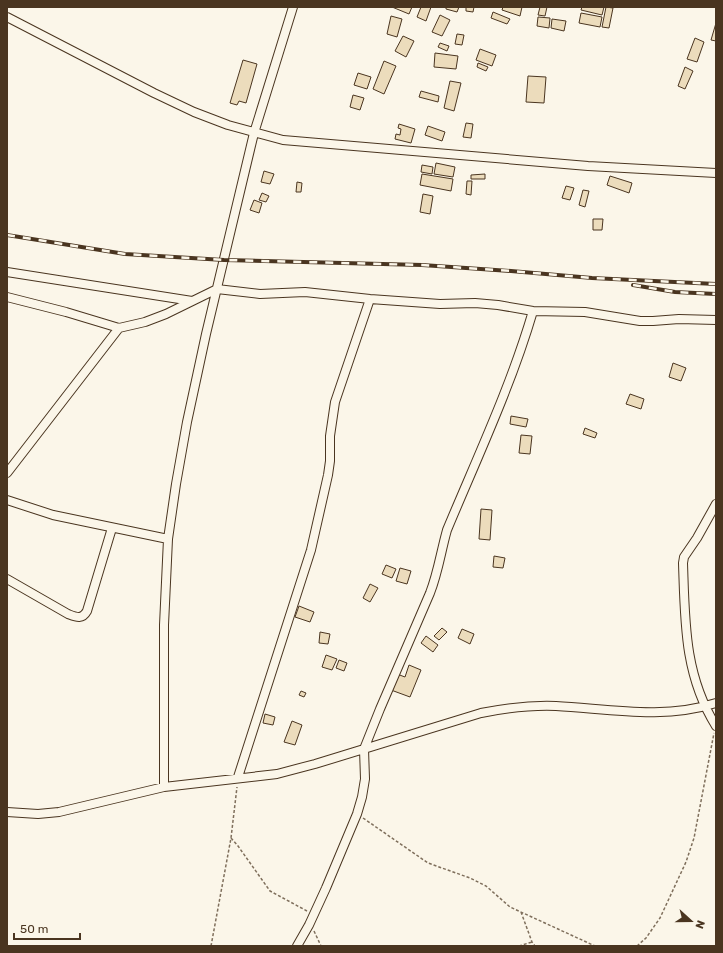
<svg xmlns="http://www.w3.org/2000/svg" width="723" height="953" font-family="Rubik,sans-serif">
  <rect width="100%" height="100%" fill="#fbf6e9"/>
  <path fill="#ecdcbc" stroke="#4a3520" d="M392,7H412L409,14Z
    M421,7H431L426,21L417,17Z
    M446,7H459L457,12L446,9Z
    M466,7H474L473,12L466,11Z
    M503,7H522L520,16L502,10Z
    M540,7H547L545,16L538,15Z
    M582,7H604L602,15L581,10Z
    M606,7L613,8L609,28L602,27Z
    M493,12L510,19L507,24L491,18Z
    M581,13L602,17L600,27L579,23Z
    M440,15L450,20L442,36L432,32Z
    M391,16L402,19L397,37L387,34Z
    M538,17L550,18L549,28L537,26Z
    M552,19L566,21L564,31L551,28Z
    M716,23V41L711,40Z
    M457,34L464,35L462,45L455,44Z
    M403,36L414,41L406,57L395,51Z
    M695,38L704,42L697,62L687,59Z
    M440,43L449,46L447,51L438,47Z
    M480,49L496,55L492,66L476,60Z
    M435,53L458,56L456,69L434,67Z
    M243,60L257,64L246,103L239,101L237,105L230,103Z
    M384,61L396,66L384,94L373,89Z
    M478,63L488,67L486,71L477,67Z
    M685,67L693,71L685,89L678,86Z
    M358,73L371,77L367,89L354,85Z
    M528,76L546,77L544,103L526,102Z
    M450,81L461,83L454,111L444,108Z
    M421,91L439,96L438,102L419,97Z
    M353,95L364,98L360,110L350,107Z
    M466,123L473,124L471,138L463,137Z
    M399,124L415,129L411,143L395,139L396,134L400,135L401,129L398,128Z
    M428,126L445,132L442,141L425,135Z
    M436,163L455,167L453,177L434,174Z
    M422,165L433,167L432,174L421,172Z
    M264,171L274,174L270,184L261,182Z
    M422,174L453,179L451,191L420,185Z
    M485,174V179H471V175Z
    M610,176L632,183L629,193L607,185Z
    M467,181H472L471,195L466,194Z
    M297,182L302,183L301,192H296Z
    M566,186L574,188L570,200L562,198Z
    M583,190L589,191L585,207L579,205Z
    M262,193L269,196L266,202L259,200Z
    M423,194L433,196L430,214L420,212Z
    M254,200L262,203L259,213L250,210Z
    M593,219H603L602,230H593Z
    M673,363L686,368L681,381L669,377Z
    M630,394L644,399L641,409L626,404Z
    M511,416L528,419L526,427L510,424Z
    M585,428L597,433L595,438L583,434Z
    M521,435L532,436L530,454L519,453Z
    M481,509L492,510L490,540L479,539Z
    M494,556L505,558L503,568L493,567Z
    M386,565L396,569L392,578L382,574Z
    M400,568L411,571L407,584L396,581Z
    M370,584L378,588L370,602L363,598Z
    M299,606L314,612L310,622L295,617Z
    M442,628L447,632L439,640L434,636Z
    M462,629L474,634L470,644L458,638Z
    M320,632L330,634L328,644L319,643Z
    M426,636L438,645L433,652L421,643Z
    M326,655L337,659L332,670L322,667Z
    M339,660L347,663L344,671L336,668Z
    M409,665L421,670L410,697L391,690L397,674L405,677Z
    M301,691L306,693L304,697L299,695Z
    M265,714L275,717L273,725L263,723Z
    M292,721L302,725L295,745L284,742Z"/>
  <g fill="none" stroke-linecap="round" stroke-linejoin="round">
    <g stroke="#4a3520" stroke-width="10">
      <path id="street" d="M7,17L154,93L194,112L228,125L283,140L588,166L716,173
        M7,272L192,301
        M7,297L66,312L119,328L145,322L166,314L217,289L260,294L305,292L370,299L440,304L475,303L498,305L533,311L585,312L640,321H653L679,319L716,320
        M7,473L119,328
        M7,500L53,515L168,539
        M716,504L697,538L684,557L683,563C685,621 684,675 716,726
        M7,579L68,614C76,617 82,620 87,611L112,528
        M238,777L311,550L328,475L330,461V436L335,402L370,299
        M164,787V625L168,539L176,484L187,422L206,334L254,133L293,7
        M7,812L38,814L59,812L164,787L277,774L315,764L481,713C506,708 530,705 556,706C610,709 663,720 716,703
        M297,946L309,925L326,888L357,814L362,797L365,779L364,749L380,709L430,593C438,573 441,551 447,530C477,458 511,386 533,311"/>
    </g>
    <path stroke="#7f6f5c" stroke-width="1.5" stroke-dasharray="3 2" stroke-linecap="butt" d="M363,818L428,863L470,878L486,886L510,907L595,946
      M231,838L238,846L270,891L307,911
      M521,912L532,942L535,946
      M314,931L321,946
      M211,946L231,838L237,787
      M519,946L532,942
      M637,946L646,938L660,918L686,862L694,838L714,733"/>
    <use href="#street" stroke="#fbf6e9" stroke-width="8"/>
    <g stroke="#4a3520" stroke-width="4">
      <path id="rail" d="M7,235L125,254L224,260L422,265L511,271L592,278L716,284
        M633,285L675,292L716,294"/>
    </g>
    <use href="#rail" stroke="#fbf6e9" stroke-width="2.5" stroke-dasharray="8" stroke-linecap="butt"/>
  </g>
  <rect width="723" height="953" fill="none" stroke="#4a3520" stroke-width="16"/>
  <g transform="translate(691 921) rotate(111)" stroke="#fbf6e9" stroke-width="3" paint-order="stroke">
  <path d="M0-3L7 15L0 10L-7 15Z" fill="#4a3520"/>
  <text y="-6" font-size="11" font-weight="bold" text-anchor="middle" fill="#4a3520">N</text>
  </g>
  <path d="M14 933v6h66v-6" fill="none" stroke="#4a3520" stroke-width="2"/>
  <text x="20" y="933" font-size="12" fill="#4a3520" stroke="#fbf6e9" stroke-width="3" paint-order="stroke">50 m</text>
</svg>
